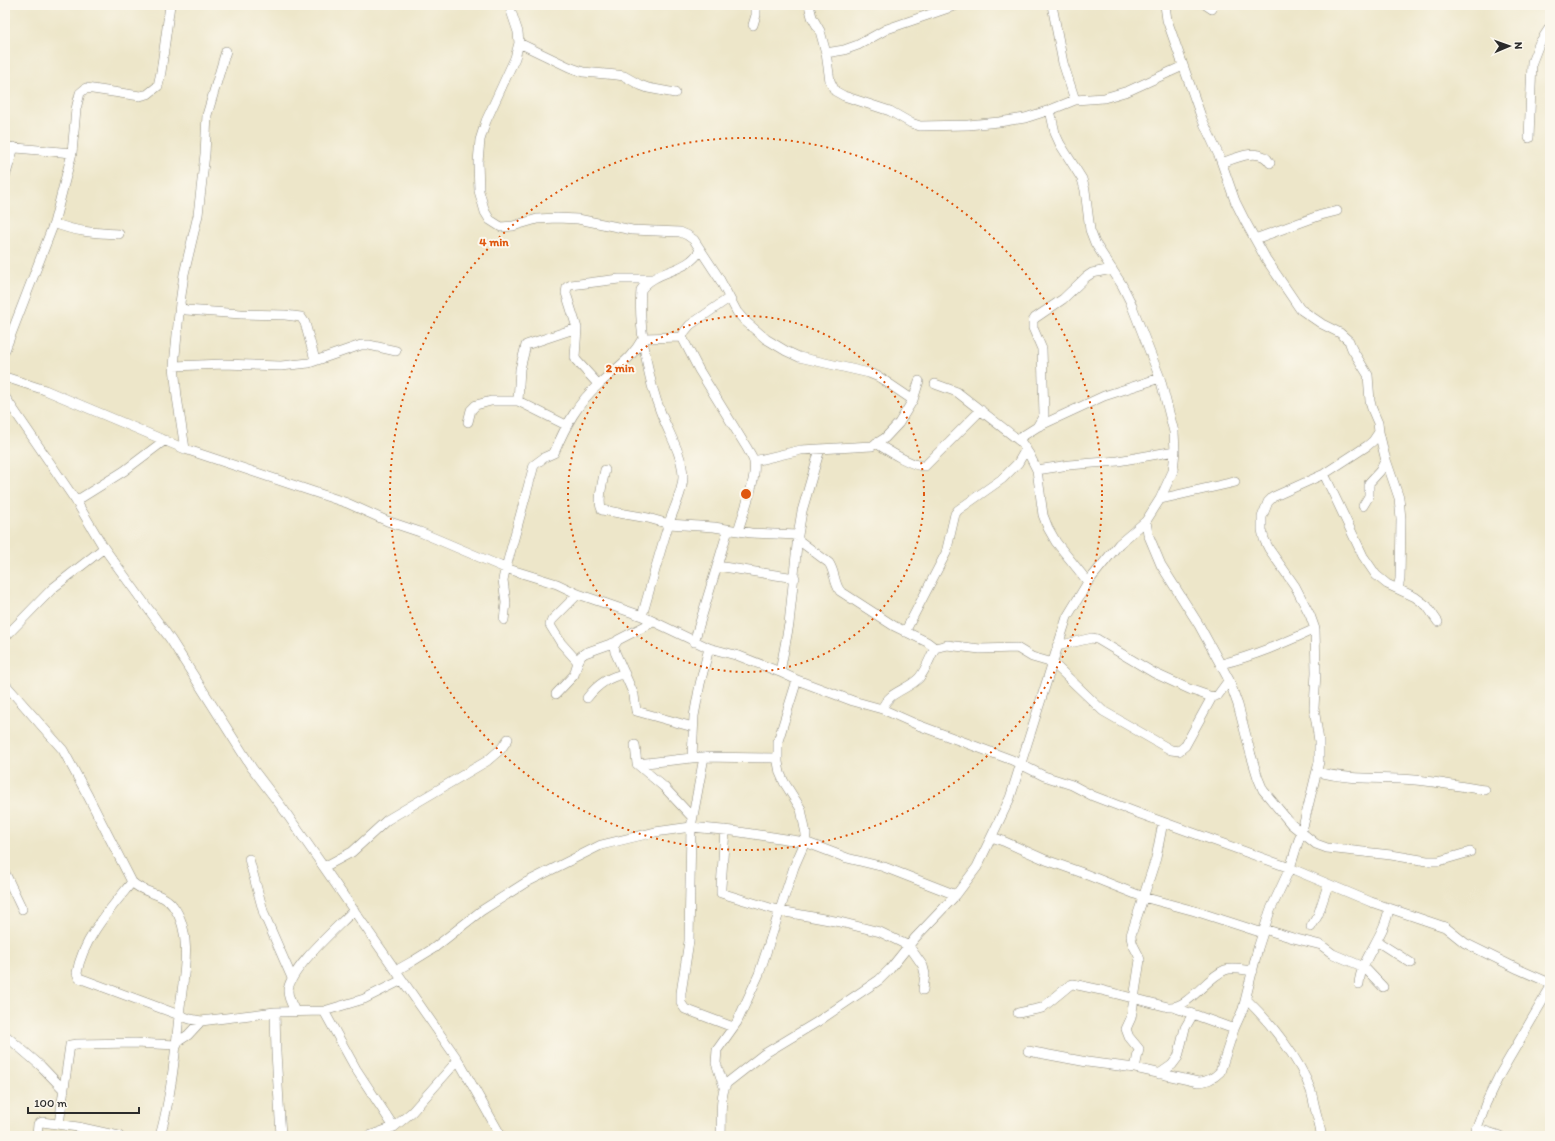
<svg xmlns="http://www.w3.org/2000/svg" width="1555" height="1141" font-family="Itim,sans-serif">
  <rect width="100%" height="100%" fill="#fbf7ec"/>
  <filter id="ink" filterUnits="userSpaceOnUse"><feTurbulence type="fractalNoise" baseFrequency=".025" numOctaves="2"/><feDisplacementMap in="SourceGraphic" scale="8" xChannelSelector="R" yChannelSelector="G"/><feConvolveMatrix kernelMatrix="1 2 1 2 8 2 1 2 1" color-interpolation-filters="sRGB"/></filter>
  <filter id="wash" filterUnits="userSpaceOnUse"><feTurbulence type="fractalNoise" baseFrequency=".012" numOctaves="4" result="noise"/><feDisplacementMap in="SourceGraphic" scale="16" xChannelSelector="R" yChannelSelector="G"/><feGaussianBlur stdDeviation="0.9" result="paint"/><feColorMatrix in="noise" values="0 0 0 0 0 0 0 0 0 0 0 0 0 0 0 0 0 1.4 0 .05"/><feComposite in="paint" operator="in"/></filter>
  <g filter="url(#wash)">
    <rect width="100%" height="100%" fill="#ede6c9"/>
  </g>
  <g filter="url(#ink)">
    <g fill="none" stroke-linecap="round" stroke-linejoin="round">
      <g stroke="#8c887a" stroke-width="10">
        <path id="street" d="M509,5L518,32L519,43L515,58L486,121L480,140L478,162L479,191L485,212L490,220L501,227L513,226L537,219L557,218L578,219L632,230L680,232L687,235L694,240L719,278L737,312L745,321L766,339L786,351L799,357L869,373L879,377L913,400
          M809,5L812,17L820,31L826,53L830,81L835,91L844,96L890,111L911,123L920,126L968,125L999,122L1025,118L1050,110L1075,100L1104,98L1128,91L1183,66
          M1052,5L1063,63L1075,100
          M1206,5L1212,9
          M753,25L756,15V5
          M519,43L569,67L583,72L617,75L624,76L640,85L648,88L675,93
          M226,51L207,115L205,154L198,215L184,274L180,303L181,307L186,310L241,314L285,315L301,317L305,323L315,360
          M826,53L844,50L858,45L887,29L957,5
          M1529,138L1532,62L1539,44L1550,27
          M5,147L72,153
          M1222,163C1235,158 1261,146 1270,163
          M5,177L14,147
          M54,223C75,232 96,233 119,234
          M1255,239L1321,215L1337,211
          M729,298L690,325L685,331L682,337L699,370L747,448C749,452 753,457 754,462C757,479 743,513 738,531
          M180,303L174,366L177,397L185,449
          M5,350L54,223L72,153L76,109L80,93L86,88L140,96L148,94L158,86L161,72L170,5
          M174,366L223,364L281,366L309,363L361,345H369L396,351
          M5,377L45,390L185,449L347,503L387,521L420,532L505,568L557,584L578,594L642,616L709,648L739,656L780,672L797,680L853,701L882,709L918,725L1012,760L1044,776L1072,785L1093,796L1135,812L1290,868L1371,902L1445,927L1465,943L1518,969L1550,983
          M598,384L576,360L575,357L577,328L566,293L567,287L571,285L619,279H653
          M935,384L957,392L1021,442L1029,454L1037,470L1043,515L1048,528L1056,542L1088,582
          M5,397L76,501L104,548L171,640L252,768L284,810L458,1060L501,1136
          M518,401L520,369L526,345L577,328
          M468,422L471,410L476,405L491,401H518L566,425
          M1037,427L1104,396L1160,378
          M1379,432L1385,457L1399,498L1401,519L1400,579L1398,589
          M1018,439L1037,427L1044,415L1042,349L1033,328V321L1035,318L1063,299L1086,277L1092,273L1112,269
          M876,443C887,450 913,467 925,466L981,410
          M754,461L801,450L872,446L885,438L899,423L913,400L919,381
          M605,470C603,480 597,502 602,510L648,518L669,524L714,527L751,533L798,535
          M1037,470L1069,465L1118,461L1175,451
          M1324,474L1363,556L1376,575L1387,584L1415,597L1427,606L1438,622
          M1160,499L1235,482
          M76,501L124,471L165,440
          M1363,506L1369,496V483L1380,471L1386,459
          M1146,521L1148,534L1161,565L1199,625L1229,680L1238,705L1251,755L1258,778L1263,790L1291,824L1316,844L1327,848L1391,855L1427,861H1439L1470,852
          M797,539L829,563C835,572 834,583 840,591L894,626L927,642L935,648
          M717,566L795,578
          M578,594L552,620L550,625L561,643L578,662
          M642,616C651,585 659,554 669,523C674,508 683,491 683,476C682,453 669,434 661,413C648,381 638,324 641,290C655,269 688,273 700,250
          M504,620L506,603L503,580L504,575L534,465L545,457L554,453C565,427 578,402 599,384C617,367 631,360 643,338L682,337
          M653,622L618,640L614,646L615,652L634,695L636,711L693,727
          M905,632L946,553L955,514L958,510L1002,479L1018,463L1026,449
          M5,637L53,588L104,548
          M694,642L728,530
          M1057,646L1092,638L1097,639L1154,673L1189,689L1212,697L1218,695L1229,680
          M1221,664C1254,656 1284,643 1315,629
          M780,672L789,624L798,535L802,511L820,449
          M5,684L63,750L88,796L132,882C143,894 163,892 173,906C195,935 182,982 179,1016C175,1056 171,1097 160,1136
          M556,694L574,675L578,662L581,656L585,653L616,642
          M587,698C597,685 609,676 625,674
          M882,709C889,691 906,691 919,678C926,670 930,657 935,648L947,645L980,649L1017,648L1032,657L1053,663L1103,711L1171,750L1179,751L1185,746L1212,697
          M635,745L637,764L664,787L692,817
          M692,757L694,716L700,684L709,648
          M704,757L691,827L689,941L681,993V1003L685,1009L733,1027
          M637,764L701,757L778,758
          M1317,772C1353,781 1381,777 1415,780C1439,782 1462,787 1485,790
          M725,830L721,887V893L780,911L840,922L880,932L909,946L923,966L925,974L923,990
          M992,837L1003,841L1046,860L1080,872L1143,897L1195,911L1263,933
          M249,859L264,914L292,978
          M324,867L352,852L387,820L487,761L501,749L508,739
          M5,873L22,909
          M132,882C111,908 82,940 77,973L79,978L190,1019L201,1021L275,1012L324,1011L364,999L402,980
          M1311,927L1318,915L1328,885
          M1264,929L1293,938L1321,945L1333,954L1364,967L1383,987
          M1378,942L1411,963
          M397,970L413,961L434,948L481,911L525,883L601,845L655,832L691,827L733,831L805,842L847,858L884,867L956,895
          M1359,984C1361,958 1385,936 1389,908
          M1246,999C1270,1022 1300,1059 1311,1091C1313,1098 1314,1105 1316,1112C1318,1121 1321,1127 1321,1136
          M1176,1008L1234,1029
          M295,1011C292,1005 288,998 288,991C289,969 338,927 354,910
          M324,1011L356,1069L394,1127
          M275,1012L276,1052L281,1136
          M1018,1013L1042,1008L1070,985L1073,984L1101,990L1168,1007C1189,1009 1205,978 1225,970C1233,967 1244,970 1253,971
          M5,1035L41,1066L64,1090
          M177,1042L188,1035L201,1021
          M1028,1051L1087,1062L1135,1068L1198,1082C1207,1082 1214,1078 1220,1072L1234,1029L1243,1009L1258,948L1270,911L1290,868L1304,823L1319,762V741L1314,708L1316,672L1315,629L1310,615L1295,586L1269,549L1264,539L1262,530V517L1268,502L1273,497L1324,474L1367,446L1373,441L1379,432L1378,423L1372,409L1370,401L1368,375L1352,349L1349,341L1340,333L1322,324L1300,309L1266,259L1245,221L1235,201L1220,158L1202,119L1167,20L1165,5
          M1135,1068L1139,1049L1129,1037L1126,1029L1131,1018L1140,960C1138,950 1131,947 1131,935L1156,858L1163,822
          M1159,1074L1172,1065L1178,1057L1185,1028L1193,1014
          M724,1087L716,1063L717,1050L737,1022L759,974L794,867L805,842L806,834L801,809L784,782L780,773L778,762V741L797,680
          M59,1124L70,1045L77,1044L135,1043L177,1045
          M1476,1128L1500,1136
          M37,1136L38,1124L42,1122L78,1127L119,1136
          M369,1136L394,1127L412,1112L458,1060
          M721,1136C722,1122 719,1094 727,1083L764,1054L817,1022L879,980L890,969L915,938L956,895L977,867L1010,798L1067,617L1088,582L1119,544L1146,521L1160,499L1173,471L1175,451L1174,432L1160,378L1130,301L1122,285L1095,243L1090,230L1085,190L1082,179L1060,144L1055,133L1050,110
          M1474,1136L1486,1103L1500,1074L1550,988"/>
      </g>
      <use href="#street" stroke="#fff" stroke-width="9"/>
    </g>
  </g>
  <g fill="none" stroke="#df570e" stroke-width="2" stroke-dasharray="2 4">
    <circle cx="746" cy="494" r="178"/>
    <circle cx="746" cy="494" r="356"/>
  </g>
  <circle cx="746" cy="494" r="6" fill="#df570e" stroke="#fbf7ec" stroke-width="2"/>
  <g font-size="12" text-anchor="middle" font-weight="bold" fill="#df570e" stroke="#fbf7ec" stroke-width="4" stroke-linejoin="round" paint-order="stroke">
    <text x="494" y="246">4 min</text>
    <text x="620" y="372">2 min</text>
  </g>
  <rect width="1555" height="1141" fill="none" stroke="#fbf7ec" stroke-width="20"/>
  <g transform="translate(1509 46) rotate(88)" stroke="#fbf7ec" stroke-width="3" paint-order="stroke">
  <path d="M0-3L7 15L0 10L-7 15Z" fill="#2b2b2b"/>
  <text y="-6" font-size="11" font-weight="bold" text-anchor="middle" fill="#2b2b2b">N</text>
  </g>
  <path d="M28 1107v6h111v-6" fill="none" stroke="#2b2b2b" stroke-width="2"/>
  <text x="34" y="1107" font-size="12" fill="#2b2b2b" stroke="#fbf7ec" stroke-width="3" paint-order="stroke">100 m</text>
</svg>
